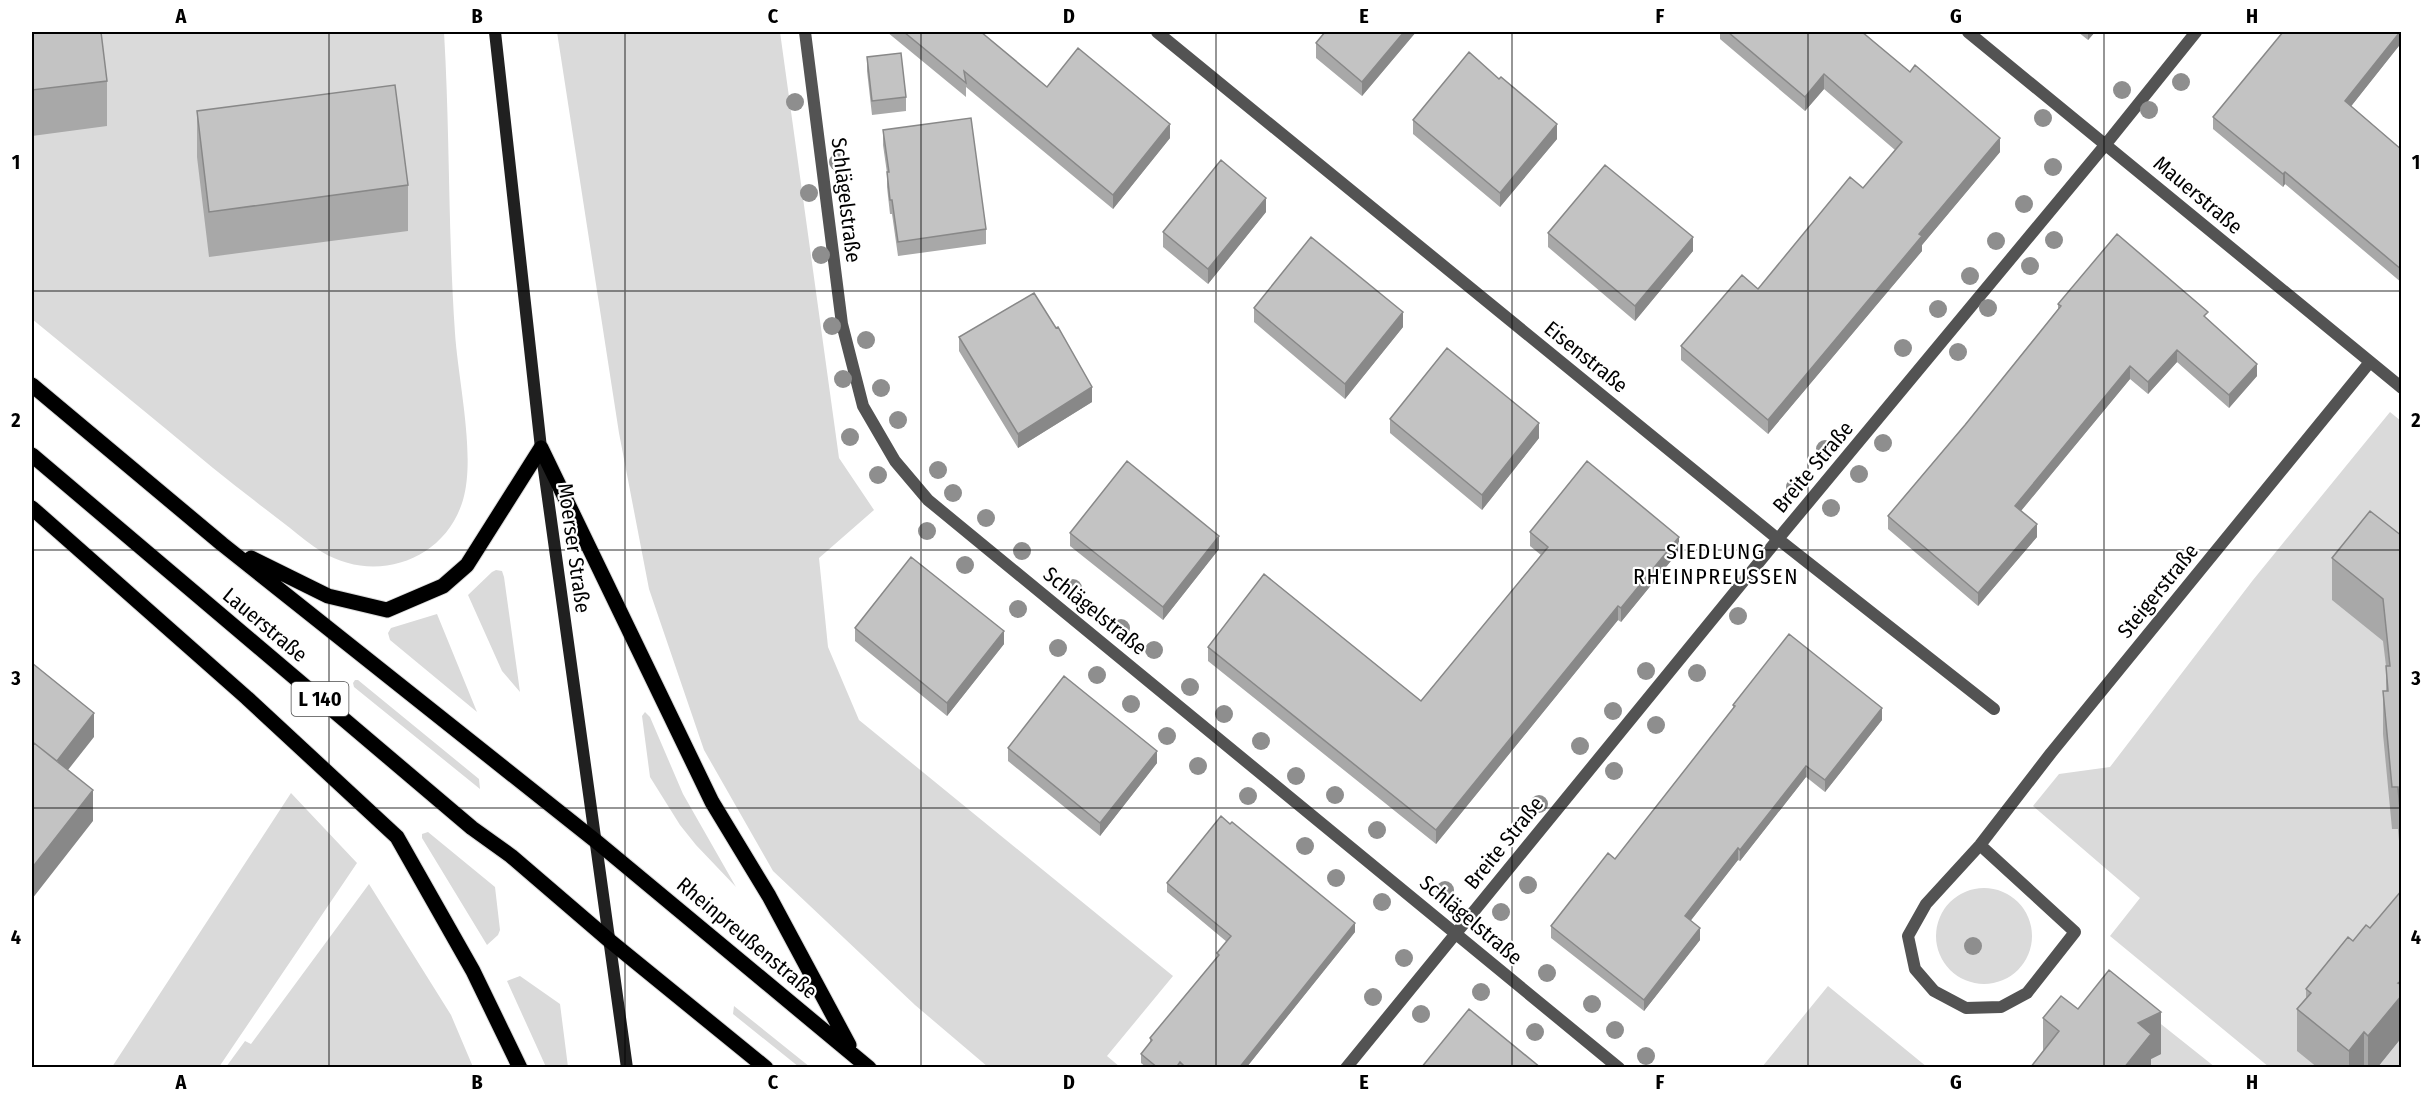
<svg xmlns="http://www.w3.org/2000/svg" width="2433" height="1099" font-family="'Fira Sans Condensed',sans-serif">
  <rect width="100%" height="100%" fill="#fff"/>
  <path fill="#dadada" d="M32,32H444C450,132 448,232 455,333C458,380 476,456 463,500C445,561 375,584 322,552C311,545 300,536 290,528C264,508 238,488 213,468C153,418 92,368 32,319Z
    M557,32H780L839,458L874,510L819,558L828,647L859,720L1173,976L1107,1056L1120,1067H988L915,1005L773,871L704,750L649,589L619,433Z
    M2390,412L2401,421V1067H2269L2110,936L2140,898L2033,806L2059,774L2110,767L2253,580Z
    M496,570L502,571L504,577L520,692L502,671L468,595L492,572Z
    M437,614L477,712L390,640L388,633L391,628Z
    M355,680H358L479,779L480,789L354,687L353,683Z
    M645,712L650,717L683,794L736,887L696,845L680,825L650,777L642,716Z
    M291,793L357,863L219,1067H112Z
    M428,832L495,887L500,930L498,935L487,945L422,838V834Z
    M369,884L451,1015L473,1067H226L245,1041L251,1044Z
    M1936 936a48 48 0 1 1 96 0a48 48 0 1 1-96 0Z
    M520,976L560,1004L568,1067H546L507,981Z
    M1828,986L1927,1067H1762Z
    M734,1006L810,1067H799L733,1014Z
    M2142,1009L2215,1067L2052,1068Z"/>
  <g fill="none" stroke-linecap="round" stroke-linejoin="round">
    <g stroke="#dbdbdb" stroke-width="17">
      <path id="primary" d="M32,385L222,544L597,842L869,1068
        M541,448L712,802L769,896L849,1045
        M32,455L472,828L511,856L610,941L766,1068
        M32,508L247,698L397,837L473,971L520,1068
        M251,558L328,596L387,610L443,586L467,565L541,448"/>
    </g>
    <path stroke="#535353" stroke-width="12" d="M805,32L842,324L863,406L895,461L928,500L1619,1068
      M1157,32L1778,539L1994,709
      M1968,32L2402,388
      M1980,845L2075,932L2027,993L2001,1007L1966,1008L1934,991L1915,969L1908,936L1926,904L1980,845L2051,753L2370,362
      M1346,1068L1778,539L2106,144L2196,32"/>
    <path stroke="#202020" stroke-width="12" d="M495,32L541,448L627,1068"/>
    <use href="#primary" stroke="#000" stroke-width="15"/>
  </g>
  <g fill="#8e8e8e">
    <circle cx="2181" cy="82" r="9"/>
    <circle cx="2122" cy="90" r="9"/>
    <circle cx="795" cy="102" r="9"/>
    <circle cx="2149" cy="110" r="9"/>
    <circle cx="2043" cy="118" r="9"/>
    <circle cx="838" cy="162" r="9"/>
    <circle cx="2053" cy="167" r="9"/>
    <circle cx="809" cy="193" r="9"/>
    <circle cx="2024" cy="204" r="9"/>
    <circle cx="2054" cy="240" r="9"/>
    <circle cx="1996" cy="241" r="9"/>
    <circle cx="821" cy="255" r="9"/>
    <circle cx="2030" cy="266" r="9"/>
    <circle cx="1970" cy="276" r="9"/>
    <circle cx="1988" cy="308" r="9"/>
    <circle cx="1938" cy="309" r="9"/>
    <circle cx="832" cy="326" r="9"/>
    <circle cx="866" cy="340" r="9"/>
    <circle cx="1903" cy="348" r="9"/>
    <circle cx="1958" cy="352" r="9"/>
    <circle cx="843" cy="379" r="9"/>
    <circle cx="881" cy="388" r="9"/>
    <circle cx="898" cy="420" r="9"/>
    <circle cx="850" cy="437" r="9"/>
    <circle cx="1883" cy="443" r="9"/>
    <circle cx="1825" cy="449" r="9"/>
    <circle cx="938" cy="470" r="9"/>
    <circle cx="1859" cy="474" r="9"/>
    <circle cx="878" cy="475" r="9"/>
    <circle cx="1795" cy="487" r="9"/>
    <circle cx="953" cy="493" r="9"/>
    <circle cx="1831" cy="508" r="9"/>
    <circle cx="986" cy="518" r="9"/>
    <circle cx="927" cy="531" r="9"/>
    <circle cx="1022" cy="551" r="9"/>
    <circle cx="965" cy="565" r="9"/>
    <circle cx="1073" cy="588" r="9"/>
    <circle cx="1018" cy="609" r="9"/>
    <circle cx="1738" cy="616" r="9"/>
    <circle cx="1121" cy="628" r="9"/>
    <circle cx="1058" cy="648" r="9"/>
    <circle cx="1154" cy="650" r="9"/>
    <circle cx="1646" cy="671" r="9"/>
    <circle cx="1697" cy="673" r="9"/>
    <circle cx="1097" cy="675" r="9"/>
    <circle cx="1190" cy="687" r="9"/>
    <circle cx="1131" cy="704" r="9"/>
    <circle cx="1613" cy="711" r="9"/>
    <circle cx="1224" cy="714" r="9"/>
    <circle cx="1656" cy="725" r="9"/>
    <circle cx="1167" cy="736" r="9"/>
    <circle cx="1261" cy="741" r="9"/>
    <circle cx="1580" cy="746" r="9"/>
    <circle cx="1198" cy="766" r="9"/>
    <circle cx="1614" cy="771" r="9"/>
    <circle cx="1296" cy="776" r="9"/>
    <circle cx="1335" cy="795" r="9"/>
    <circle cx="1248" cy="796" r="9"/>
    <circle cx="1539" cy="804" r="9"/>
    <circle cx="1377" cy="830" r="9"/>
    <circle cx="1305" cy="846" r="9"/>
    <circle cx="1336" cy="878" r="9"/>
    <circle cx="1528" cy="885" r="9"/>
    <circle cx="1445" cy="890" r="9"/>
    <circle cx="1382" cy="902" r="9"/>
    <circle cx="1501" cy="912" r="9"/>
    <circle cx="1973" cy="946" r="9"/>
    <circle cx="1404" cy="958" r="9"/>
    <circle cx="1547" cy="973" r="9"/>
    <circle cx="1481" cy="992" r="9"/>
    <circle cx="1373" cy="997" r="9"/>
    <circle cx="1592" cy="1004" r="9"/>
    <circle cx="1421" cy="1014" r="9"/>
    <circle cx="1615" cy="1030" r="9"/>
    <circle cx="1535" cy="1032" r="9"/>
    <circle cx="1646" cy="1056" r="9"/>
  </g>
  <path fill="#a8a8a8" d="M32,32L107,81V126L32,136Z
    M887,32H981L1047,87L1170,138L1113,209L966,87V97Z
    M1416,32L1362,96L1316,58V43Z
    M1720,32H1864V33L2000,152L1922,245V251L1768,434L1681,360V346L1758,289L1863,188L1895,150L1824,89L1805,111L1720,39Z
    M2078,32H2095L2088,40Z
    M2402,32V42L2351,106L2402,150V283L2285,184L2283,187L2213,129V117Z
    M867,57L906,97V111L872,115L867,71Z
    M1499,79L1557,139L1500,207L1413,134V120Z
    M197,111L408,185V231L209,257L197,157Z
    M883,130L986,229V244L898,256L892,214H890L887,187V173L883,145Z
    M1266,212L1208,284L1163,247V232Z
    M1548,233L1693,251L1635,321L1548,247Z
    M2058,304L2208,319L2257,376L2229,408L2177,362L2148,394L2130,379L2021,511L2037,537L1978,606L1888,529V516L1965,425L2058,309Z
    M1254,308L1403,327L1345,399L1254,322Z
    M959,337L1092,402L1018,448L959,351Z
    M1390,419L1539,438L1482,510L1390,433Z
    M1530,532L1679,551L1621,622L1618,620L1436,844L1208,661V647L1421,701L1541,555L1530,546Z
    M1070,533L1219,549L1163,620L1070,546Z
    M2402,536V852L2400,853L2398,829H2392L2383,734V691H2386V666L2383,641L2332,600V558Z
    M855,628L1004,644L947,716L855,641Z
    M1733,705L1882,720L1825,792L1806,777L1740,861L1738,860L1690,921L1700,940L1644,1011L1551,938V926L1615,859L1733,709Z
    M1008,748L1157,763L1100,836L1008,761Z
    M1167,883L1355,932L1246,1068H1147L1141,1063V1054L1150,1044V1038L1217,957V953L1227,942L1167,892Z
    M2370,928L2402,1037L2377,1068H2318L2297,1051V1009L2306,998V989L2353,941Z
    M2078,1009L2161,1054L2151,1059V1068L2043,1052V1018Z"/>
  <path fill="#888" d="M1404,32H1416L1362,96V82Z
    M2088,32H2095L2088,40Z
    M2400,32H2402V42L2345,114V101Z
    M1824,74V89L1805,111V97Z
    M1170,124V138L1113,209V195Z
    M1557,124V139L1500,207V193Z
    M2000,138V152L1922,245V251L1768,434V420L1919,234Z
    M2285,172V184L2283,187V174Z
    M1266,198V212L1208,284V269Z
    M1693,237V251L1635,321V306Z
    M1403,312V327L1345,399V384Z
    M2177,350V362L2148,394V382Z
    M2257,364V376L2229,408V395Z
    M2130,366V379L2015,518V506Z
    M1092,387V402L1018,448V434Z
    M1539,423V438L1482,510V495Z
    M2037,524V537L1978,606V593Z
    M1219,536V549L1163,620V607Z
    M1679,537V551L1621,622V608Z
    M1618,606V620L1436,844V830Z
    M1004,631V644L947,716V703Z
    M1882,708V720L1825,792V780Z
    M94,713V737L53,789V765Z
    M1157,751V763L1100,836V823Z
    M1806,766V777L1740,861V850Z
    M93,790V821L32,899V868Z
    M1738,848V860L1685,928V916Z
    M1355,923V932L1246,1068H1239Z
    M1700,928V940L1644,1011V1000Z
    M2402,980V1037L2377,1068H2368V1036L2398,983Z
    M2161,1012V1054L2151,1059V1068H2124L2138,1023Z
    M2364,1032V1068H2349V1051Z"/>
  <path fill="#c3c3c3" stroke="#888" stroke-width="1.5" d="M32,32H101L107,81L32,90Z
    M904,32H981L1047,87L1078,48L1170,124L1113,195L964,71L966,83Z
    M1325,32H1404L1362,82L1316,43Z
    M1728,32H1862L1910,72L1915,65L2000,138L1919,234L1922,236L1768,420L1681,346L1742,275L1758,289L1850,177L1863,188L1902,142L1824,74L1805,97Z
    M2283,32H2400L2345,101L2402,150V270L2285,172L2283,174L2213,117Z
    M1469,52L1499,79L1501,77L1557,124L1500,193L1413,120Z
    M901,53L906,97L872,101L867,57Z
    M395,85L408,185L209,212L197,111Z
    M971,118L986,229L898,242L892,200H890L887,172H889L883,130Z
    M1221,160L1266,198L1208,269L1163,232Z
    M1605,165L1693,237L1635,306L1548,233Z
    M2117,234L2208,312L2204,316L2257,364L2229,395L2177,350L2148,382L2130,366L2015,506L2037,524L1978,593L1888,516L1965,425L2061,306L2058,304Z
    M1311,237L1403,312L1345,384L1254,308Z
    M1034,293L1056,328L1058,327L1092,387L1018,434L959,337Z
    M1447,348L1539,423L1482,495L1390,419Z
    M1127,461L1219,536L1163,607L1070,533Z
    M1587,461L1679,537L1621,608L1618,606L1436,830L1208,647L1264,574L1421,701L1548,547L1530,532Z
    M2370,511L2402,536V810H2400L2398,787H2392L2383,691H2388L2386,666H2390L2383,599L2332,558Z
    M911,557L1004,631L947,703L855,628Z
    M1789,634L1882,708L1825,780L1806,766L1740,850L1738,848L1685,916L1700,928L1644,1000L1551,926L1608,853L1615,859L1735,706L1733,705Z
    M32,663L94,713L57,761L34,743L32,746Z
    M1064,676L1157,751L1100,823L1008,748Z
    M34,743L93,790L32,868V746Z
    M1221,816L1230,824L1232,822L1355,923L1239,1068H1186L1180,1062L1176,1068H1158L1141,1054L1152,1040L1150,1038L1219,955L1217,953L1231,936L1167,883Z
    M2402,890V980L2398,983L2402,985V995L2368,1036L2364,1032L2349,1051L2297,1009L2311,993L2306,989L2348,937L2353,941L2366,925L2370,928Z
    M2109,970L2161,1012L2138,1023L2151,1034L2124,1068H2030L2059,1031L2043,1018L2061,996L2078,1009Z
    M1469,1009L1541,1068H1421Z"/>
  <path fill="none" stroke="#000" stroke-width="1.5" stroke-opacity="0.55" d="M329,32V1068M625,32V1068M921,32V1068M1216,32V1068M1512,32V1068M1808,32V1068M2104,32V1068M32,291H2402M32,550H2402M32,808H2402"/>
  <g text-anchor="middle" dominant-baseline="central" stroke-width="4.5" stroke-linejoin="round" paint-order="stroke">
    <rect fill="#fff" stroke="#4c4c4c" stroke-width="1.5" x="291.5" y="682" width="57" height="34" rx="4.5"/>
    <g font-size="20" font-weight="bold" fill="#000">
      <text x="320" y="699">L 140</text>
    </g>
    <g font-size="21" fill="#000" stroke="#fff">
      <text transform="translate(2198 195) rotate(40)">Mauerstraße</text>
      <text transform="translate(846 200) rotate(83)">Schlägelstraße</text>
      <text transform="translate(1586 357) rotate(39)">Eisenstraße</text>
      <text transform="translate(1813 467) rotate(-50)">Breite Straße</text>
      <text transform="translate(574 548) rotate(82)">Moerser Straße</text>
      <text transform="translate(2158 591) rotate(-51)">Steigerstraße</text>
      <text transform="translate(1095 611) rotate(39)">Schlägelstraße</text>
      <text transform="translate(265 625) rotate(40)">Lauerstraße</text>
      <text transform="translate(1504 843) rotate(-51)">Breite Straße</text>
      <text transform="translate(1471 920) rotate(40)">Schlägelstraße</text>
      <text transform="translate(747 938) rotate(40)">Rheinpreußenstraße</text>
    </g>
    <g font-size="22" letter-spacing="1.5" fill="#000" stroke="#fff">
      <text x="1716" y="551">SIEDLUNG<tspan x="1716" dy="25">RHEINPREUSSEN</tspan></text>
    </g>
  </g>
  <rect width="2433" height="1099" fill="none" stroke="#ffffff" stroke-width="66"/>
  <rect x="33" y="33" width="2367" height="1033" fill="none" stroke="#000" stroke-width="2"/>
  <g font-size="20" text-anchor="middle" font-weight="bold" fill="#000">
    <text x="181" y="23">A</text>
    <text x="477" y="23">B</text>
    <text x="773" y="23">C</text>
    <text x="1069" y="23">D</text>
    <text x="1364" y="23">E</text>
    <text x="1660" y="23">F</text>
    <text x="1956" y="23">G</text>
    <text x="2252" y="23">H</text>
    <text x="16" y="169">1</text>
    <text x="2416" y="169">1</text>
    <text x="16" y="427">2</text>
    <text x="2416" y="427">2</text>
    <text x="16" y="685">3</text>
    <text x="2416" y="685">3</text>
    <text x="16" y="944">4</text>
    <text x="2416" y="944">4</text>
    <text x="181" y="1089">A</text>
    <text x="477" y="1089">B</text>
    <text x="773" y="1089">C</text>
    <text x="1069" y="1089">D</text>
    <text x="1364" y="1089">E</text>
    <text x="1660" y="1089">F</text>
    <text x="1956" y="1089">G</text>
    <text x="2252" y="1089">H</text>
  </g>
</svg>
